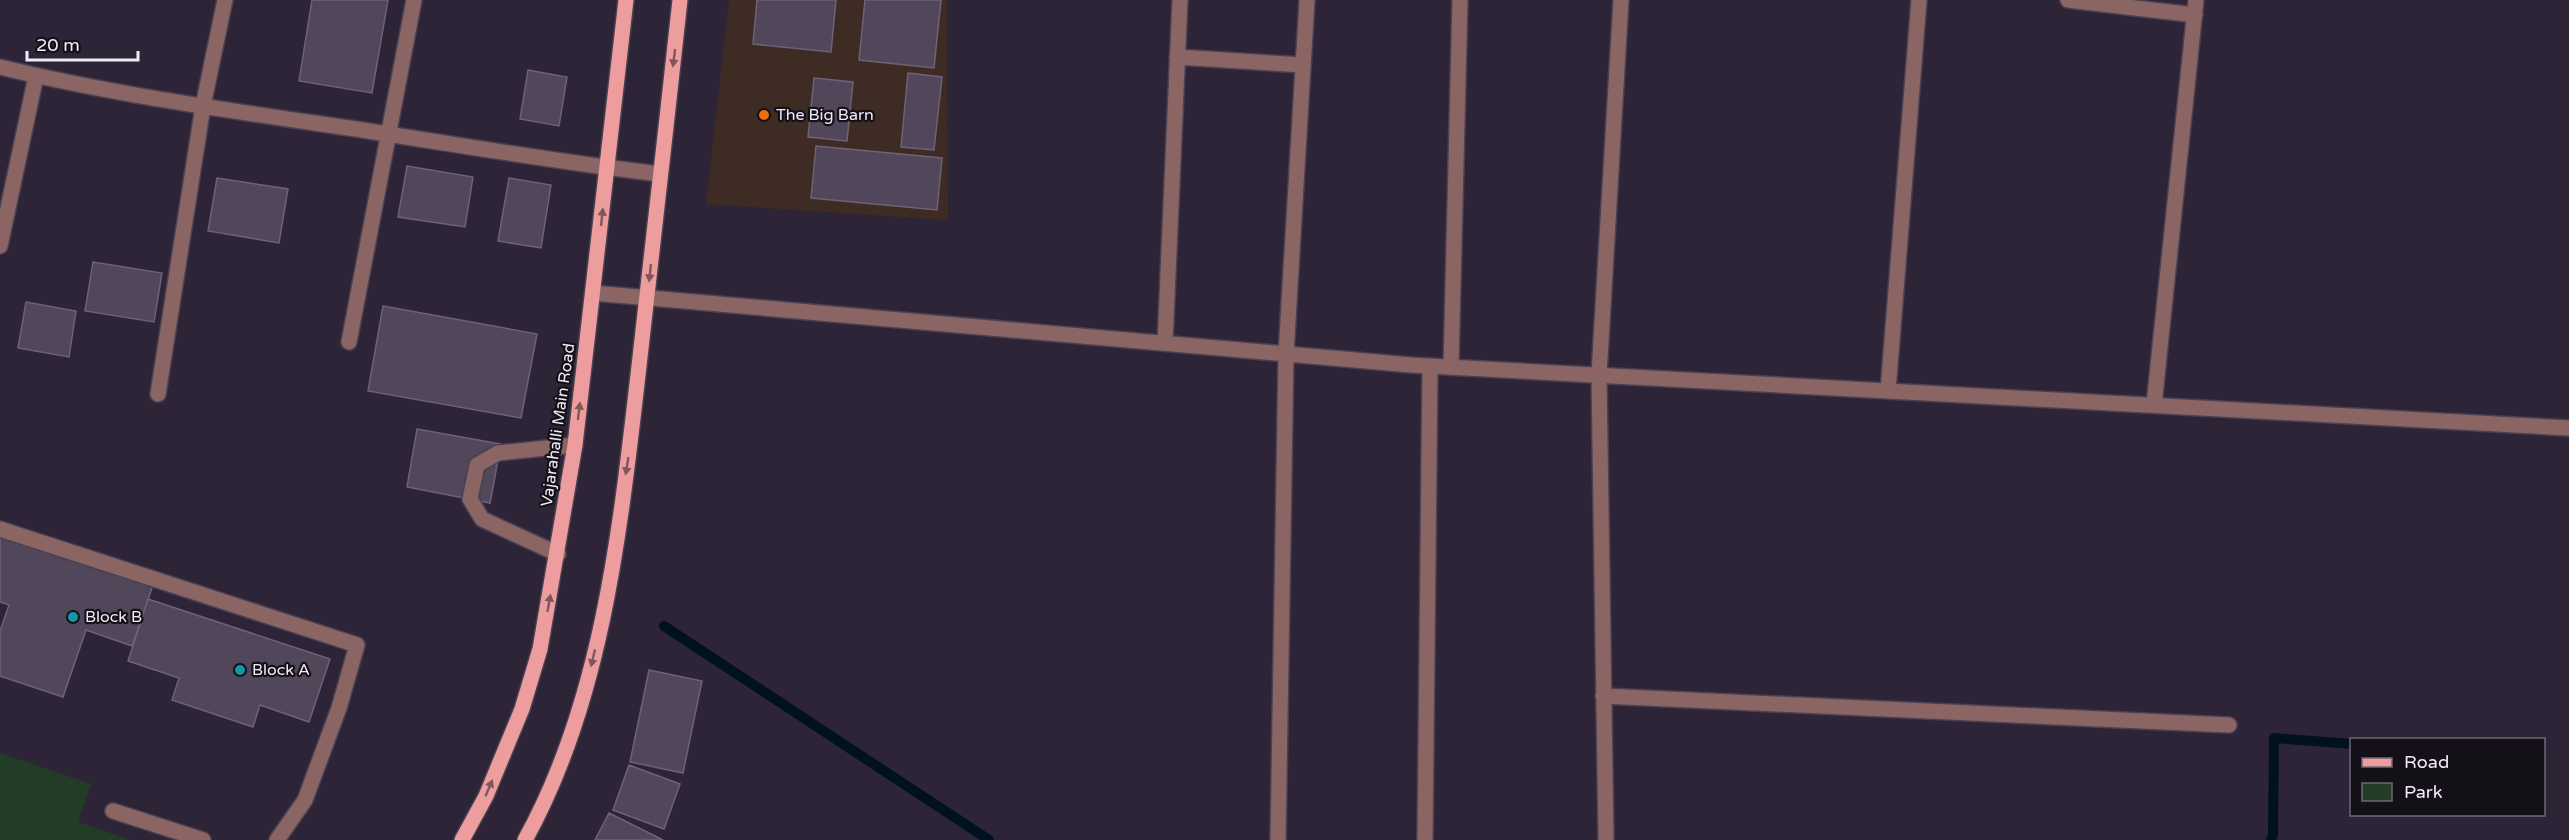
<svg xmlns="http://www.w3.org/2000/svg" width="2569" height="840" font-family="'Varela Round',sans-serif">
  <rect width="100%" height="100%" fill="#2e2437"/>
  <path fill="#3e2c24" d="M729,0H947L948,220L706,204Z"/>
  <path fill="#233c28" d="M0,753L91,784L78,822L130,840H0Z"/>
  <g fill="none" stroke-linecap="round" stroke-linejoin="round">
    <path stroke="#00111f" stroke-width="10" d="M664,626L989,840
      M2271,840L2273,835L2274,738L2352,744"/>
  </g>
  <path fill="#51465a" stroke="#6d6278" stroke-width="1.5" d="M312,0H388L372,93L299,81Z
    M757,0H836L831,52L753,44Z
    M865,0H941L934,68L859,60Z
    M528,70L567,77L559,126L520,119Z
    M908,73L942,77L934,150L901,147Z
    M814,78L853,82L847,141L808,137Z
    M816,146L942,158L937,210L811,198Z
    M407,166L473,177L465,227L398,217Z
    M217,178L288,189L279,243L208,231Z
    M509,178L551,185L541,248L498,241Z
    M93,262L162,273L154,322L85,311Z
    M26,302L76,311L69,357L18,348Z
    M383,306L537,334L521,418L368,391Z
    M417,429L501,444L490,503L407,487Z
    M0,534L153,585L132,646L86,630L63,697L0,676V631L9,605L0,602Z
    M148,599L330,659L309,722L260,705L253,727L172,700L179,678L128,661Z
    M649,670L702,681L683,773L630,762Z
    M629,765L680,784L664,829L613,810Z
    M609,813L663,840H595Z"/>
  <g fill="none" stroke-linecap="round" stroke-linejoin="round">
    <g stroke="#494052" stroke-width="18">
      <path id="minor" d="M2068,0L2195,15
        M1177,57L1303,65
        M0,67C115,95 233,111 349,128C453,144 556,162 660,174
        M0,246L36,76
        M593,293L1411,365L2569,428
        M349,342L414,0
        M1165,343L1180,0
        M1451,367L1460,0
        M1888,391L1919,0
        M158,394L203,106L225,0
        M2154,405L2196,0
        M0,529L357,645L339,708L305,800L277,840
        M558,554L482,519L470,499L477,465L498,453L575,445
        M1603,696L2229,725
        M113,811L203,840
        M1278,840L1286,354L1307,0
        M1425,840L1430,366
        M1606,840L1599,375L1621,0"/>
    </g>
    <g stroke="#494052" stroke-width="18">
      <path id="major" d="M462,840L486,796L522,709L540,649L575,445L626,0
        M525,840C602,701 620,531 638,375C653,250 666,125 680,0"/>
    </g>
    <use href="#minor" stroke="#8b6464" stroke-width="15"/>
    <use href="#major" stroke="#ed9d9e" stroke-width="15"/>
  </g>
  <defs><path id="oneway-solid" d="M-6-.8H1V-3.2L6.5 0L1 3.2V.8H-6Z" transform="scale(1.5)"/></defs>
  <g fill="#80565b">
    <use href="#oneway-solid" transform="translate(674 58) rotate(97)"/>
    <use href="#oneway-solid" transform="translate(602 217) rotate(-84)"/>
    <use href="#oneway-solid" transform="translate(650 273) rotate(96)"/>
    <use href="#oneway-solid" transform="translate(579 411) rotate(-83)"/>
    <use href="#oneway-solid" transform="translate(627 466) rotate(99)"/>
    <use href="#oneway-solid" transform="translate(549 603) rotate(-80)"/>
    <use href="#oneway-solid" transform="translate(593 658) rotate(103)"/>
    <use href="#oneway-solid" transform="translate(489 788) rotate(-67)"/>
  </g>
  <circle fill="#e8710a" stroke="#141018" stroke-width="2" cx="764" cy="115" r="6"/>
  <g fill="#0f9aa8" stroke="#141018" stroke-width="2">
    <circle cx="73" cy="617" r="6"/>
    <circle cx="240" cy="670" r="6"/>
  </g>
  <g text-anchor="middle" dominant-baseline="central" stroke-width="4.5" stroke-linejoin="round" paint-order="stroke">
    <g font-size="16" fill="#f1ebf7" stroke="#141018" text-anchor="start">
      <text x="776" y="115">The Big Barn</text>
      <text x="85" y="617">Block B</text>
      <text x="252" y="670">Block A</text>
    </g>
    <g font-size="16" fill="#f1ebf7" stroke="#141018">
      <text transform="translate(558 425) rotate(-82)">Vajarahalli Main Road</text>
    </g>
  </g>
  <rect x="2350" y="738" width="195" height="78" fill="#141018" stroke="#6c6871" stroke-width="1.5"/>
  <rect x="2362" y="758" width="30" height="9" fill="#ed9d9e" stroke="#6c6871" stroke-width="1.5"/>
  <text x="2404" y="768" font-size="18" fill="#f1ebf7">Road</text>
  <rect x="2362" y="783" width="30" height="18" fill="#233c28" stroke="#6c6871" stroke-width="1.5"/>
  <text x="2404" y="798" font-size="18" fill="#f1ebf7">Park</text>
  <path d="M27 51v9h111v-9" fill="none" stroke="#f1ebf7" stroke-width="3"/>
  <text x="36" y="51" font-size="18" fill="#f1ebf7" stroke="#141018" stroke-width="4.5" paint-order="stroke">20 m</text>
</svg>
